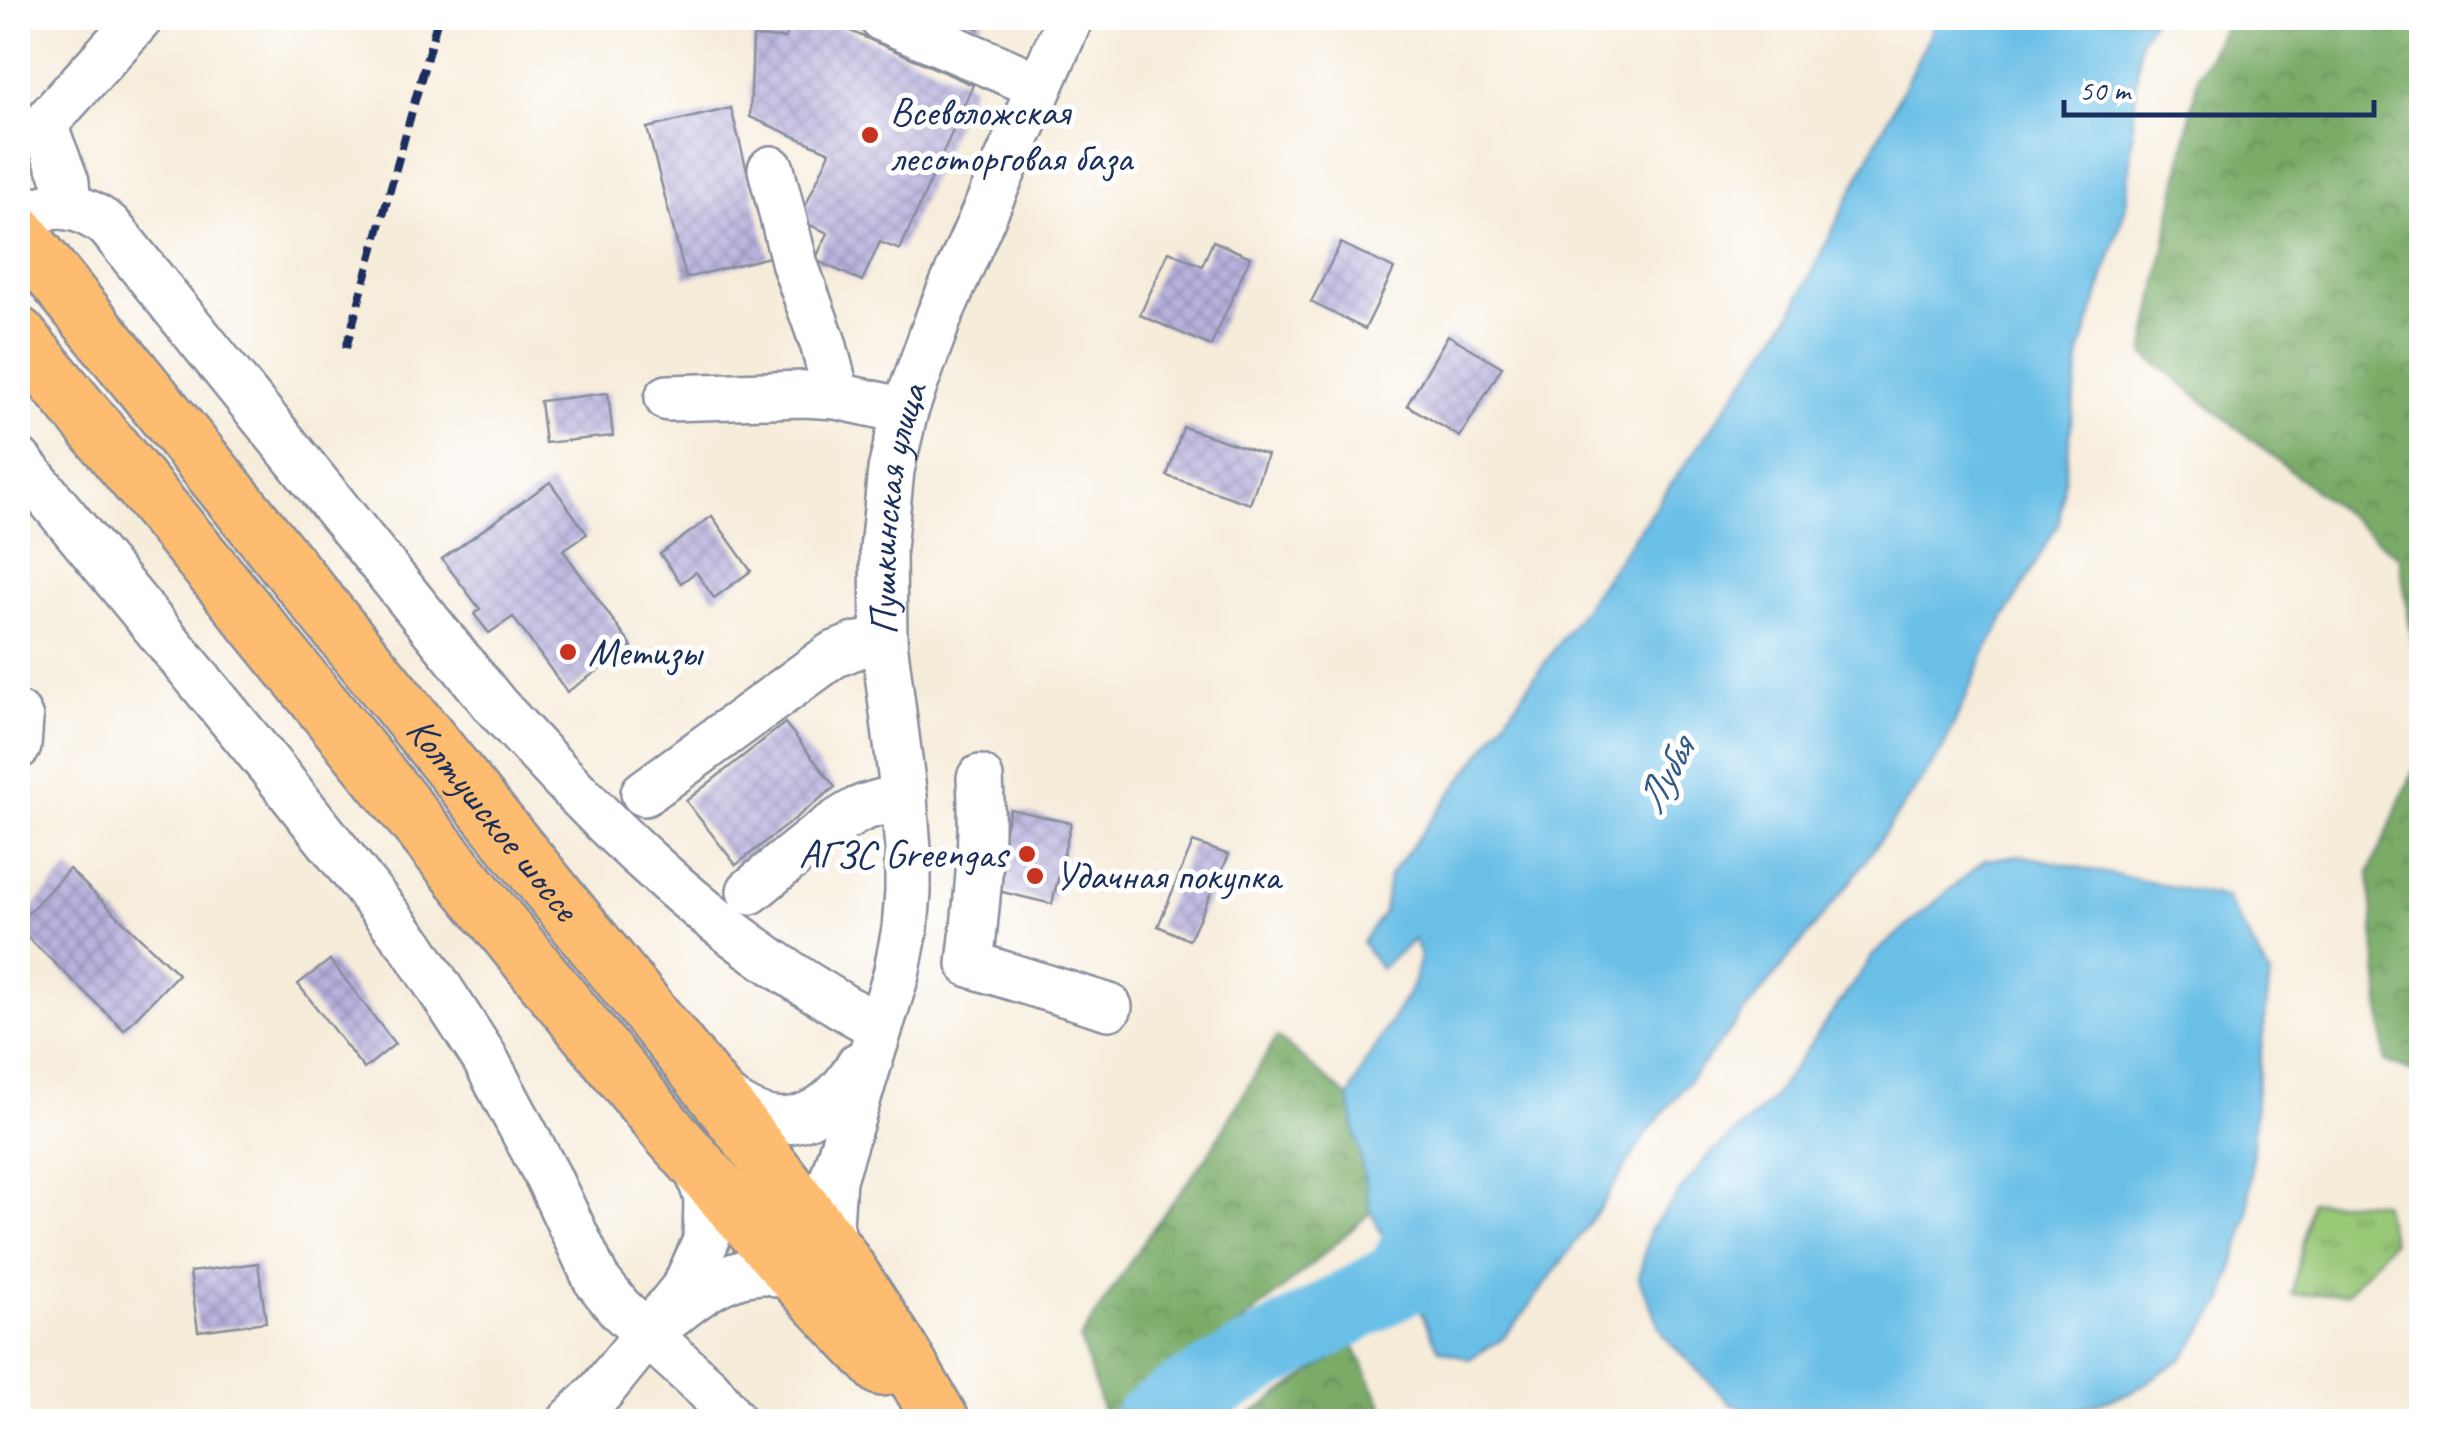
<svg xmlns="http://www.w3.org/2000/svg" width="2439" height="1439" font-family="Caveat,sans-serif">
  <defs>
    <pattern id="grass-tufts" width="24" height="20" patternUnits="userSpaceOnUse" patternTransform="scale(2.5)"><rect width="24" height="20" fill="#99c877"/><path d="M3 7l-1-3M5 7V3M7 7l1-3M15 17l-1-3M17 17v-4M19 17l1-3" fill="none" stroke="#7ca365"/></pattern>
    <pattern id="forest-crowns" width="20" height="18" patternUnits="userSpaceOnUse" patternTransform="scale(2.5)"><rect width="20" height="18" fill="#7aac68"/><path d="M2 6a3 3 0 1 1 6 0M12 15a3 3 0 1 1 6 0" fill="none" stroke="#638c59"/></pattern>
    <pattern id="building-cross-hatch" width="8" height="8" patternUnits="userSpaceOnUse" patternTransform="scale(2.5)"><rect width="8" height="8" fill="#b9b2de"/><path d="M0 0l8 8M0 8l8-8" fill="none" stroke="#9691b7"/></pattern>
  </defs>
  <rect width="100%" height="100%" fill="#fff"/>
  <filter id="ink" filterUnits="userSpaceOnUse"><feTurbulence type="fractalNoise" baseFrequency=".01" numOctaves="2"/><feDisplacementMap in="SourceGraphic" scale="20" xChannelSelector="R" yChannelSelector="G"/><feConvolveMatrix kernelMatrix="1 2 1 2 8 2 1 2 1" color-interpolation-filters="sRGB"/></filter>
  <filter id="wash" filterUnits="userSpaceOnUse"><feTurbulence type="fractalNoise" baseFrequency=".0048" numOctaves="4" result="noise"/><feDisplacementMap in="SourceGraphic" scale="40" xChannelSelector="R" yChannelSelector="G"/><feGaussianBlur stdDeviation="2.25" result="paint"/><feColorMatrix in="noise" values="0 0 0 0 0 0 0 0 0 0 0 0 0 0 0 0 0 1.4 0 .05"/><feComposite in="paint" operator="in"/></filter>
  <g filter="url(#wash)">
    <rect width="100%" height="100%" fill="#f6ecda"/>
    <path fill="url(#grass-tufts)" stroke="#5a7c6a" stroke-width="2.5" d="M2311,1202H2382L2392,1241L2347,1293L2292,1295Z"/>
    <path fill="url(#forest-crowns)" stroke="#4a6e63" stroke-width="2.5" d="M2229,18H2415L2421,31V692L2399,557L2144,354L2198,76Z
      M2421,754V1075L2385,1061L2369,873Z
      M1277,1037L1349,1098L1371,1212C1288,1286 1203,1359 1111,1421H1106L1080,1339L1147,1236L1208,1155Z
      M1353,1344L1390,1421H1241Z"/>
    <path fill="#6bbfe7" stroke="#4377a2" stroke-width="2.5" d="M1938,18H2154L2140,40L2126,206L2080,354L2059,522L1986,651L1942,751L1849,884L1646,1134L1602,1205L1526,1311L1501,1340L1469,1359L1439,1349L1371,1212L1349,1098L1364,1065L1413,985L1420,956L1415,939L1380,969L1362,942L1384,912L1389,876L1474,763L1790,316Z
      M2020,855L2226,898L2270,976L2257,1085L2248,1215L2224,1300L2183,1358L2130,1393L2081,1408L1990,1421H1776L1731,1404L1663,1335L1639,1279L1649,1231L1705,1159L1769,1103L1874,954L1985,860Z"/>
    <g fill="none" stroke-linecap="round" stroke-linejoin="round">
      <path stroke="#6bbfe7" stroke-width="75" d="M1150,1422L1187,1397L1402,1278L1450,1187"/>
    </g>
    <g id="blocks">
      <path fill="url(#building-cross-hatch)" d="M795,18H821L973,85L900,250L880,242L862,281L815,260L828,233L799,220L830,152L750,117L753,37L785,38Z
        M952,18H984L978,29Z
        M731,108L769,257L686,278L647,128Z
        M1213,241L1250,257L1211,346L1140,315L1169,251L1202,266Z
        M1341,243L1394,269L1365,329L1311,302Z
        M1448,335L1502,367L1460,437L1407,405Z
        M608,393L613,436L545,443L540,401Z
        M1183,427L1267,455L1250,504L1167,476Z
        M550,482L587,534L563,550L632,647L567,692L513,617L489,633L474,614L480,609L442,559Z
        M712,516L751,571L714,598L696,572L681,583L660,554Z
        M785,723L835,787L736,865L686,801Z
        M1010,809L1071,823L1052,904L990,889Z
        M1193,842L1229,855L1189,940L1158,926Z
        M69,869L178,974L124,1030L18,928V924Z
        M330,960L395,1044L364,1069L298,984Z
        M258,1263L266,1322L198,1331L190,1272Z"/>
    </g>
  </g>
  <g filter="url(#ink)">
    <use href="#blocks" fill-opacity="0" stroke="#888e9c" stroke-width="2.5"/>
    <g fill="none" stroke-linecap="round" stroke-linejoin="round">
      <g stroke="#888e9c" stroke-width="50">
        <g id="minor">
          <path d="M882,18L1040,86"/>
          <path d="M771,169L795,265L823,343L837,396"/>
          <path d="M68,207L66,182L47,133L49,119L140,18"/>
          <path d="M18,218C56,201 74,201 109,226L496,706C546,760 595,815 650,864C719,928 796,982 879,1027"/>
          <path d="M668,398L804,394L837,396L905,411"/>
          <path d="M18,460L270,766L412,946L484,1057L548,1177L596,1279L620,1309L709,1390L734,1422"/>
          <path d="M18,715L20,719L18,746"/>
          <path d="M980,778C984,841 977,902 970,964L1109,1007"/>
          <path d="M644,793L833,655L858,645L884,642"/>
          <path d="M750,891C783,865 822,829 858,810C873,803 888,801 904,798"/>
          <path d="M715,1093C729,1100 742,1110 757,1116C801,1133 839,1102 859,1065"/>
          <path id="s1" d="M837,1253L830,1225L833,1179L896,975L905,929L908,892V849L904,798L884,642L883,549L891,470L905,411L940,314L1070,18"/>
          <path d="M672,1315C699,1293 731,1269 768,1271C778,1272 790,1278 800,1281"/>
          <path d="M570,1422L601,1391L685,1287L706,1241L707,1198L695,1162"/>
        </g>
      </g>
      <g stroke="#888e9c" stroke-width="60">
        <g id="major">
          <path id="s2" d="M18,232L715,1093L837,1253L899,1348L942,1422"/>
          <path d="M18,335L227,588L668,1131L800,1281L882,1368"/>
        </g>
      </g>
      <use href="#minor" stroke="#fff" stroke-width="45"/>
      <use href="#major" stroke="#fdbc6f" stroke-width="55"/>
      <path stroke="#1b2f5e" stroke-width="8" stroke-dasharray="15 8" stroke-linecap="butt" d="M346,348L438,18"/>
    </g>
  </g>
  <g fill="#c8321e" stroke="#fff" stroke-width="4">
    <circle cx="870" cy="135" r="10"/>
    <circle cx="568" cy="652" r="10"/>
    <circle cx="1027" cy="854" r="10"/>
    <circle cx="1035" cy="876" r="10"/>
  </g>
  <g text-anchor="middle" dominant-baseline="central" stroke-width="10" stroke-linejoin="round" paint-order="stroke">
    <g font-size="40" fill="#1b2f5e" stroke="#fff" text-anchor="start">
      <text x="890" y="112">Всеволожская<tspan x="890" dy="46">лесоторговая база</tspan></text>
      <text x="588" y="652">Метизы</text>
      <text x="1007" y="854" text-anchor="end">АГЗС Greengas</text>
      <text x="1055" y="876">Удачная покупка</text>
    </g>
    <g font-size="40" fill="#1b2f5e" stroke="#fff">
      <text stroke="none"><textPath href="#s1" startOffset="758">Пушкинская улица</textPath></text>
      <text stroke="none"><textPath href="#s2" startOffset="755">Колтушское шоссе</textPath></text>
    </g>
    <g font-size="42" font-style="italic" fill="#335a87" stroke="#fff">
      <text transform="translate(1665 776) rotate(-62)">Лубья</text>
    </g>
  </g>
  <rect width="2439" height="1439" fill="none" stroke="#fff" stroke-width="60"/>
  <path d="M2064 100v15h310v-15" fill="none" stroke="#1b2f5e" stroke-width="5"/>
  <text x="2079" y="100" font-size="30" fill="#1b2f5e" stroke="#ffffff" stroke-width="8" paint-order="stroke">50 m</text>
</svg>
